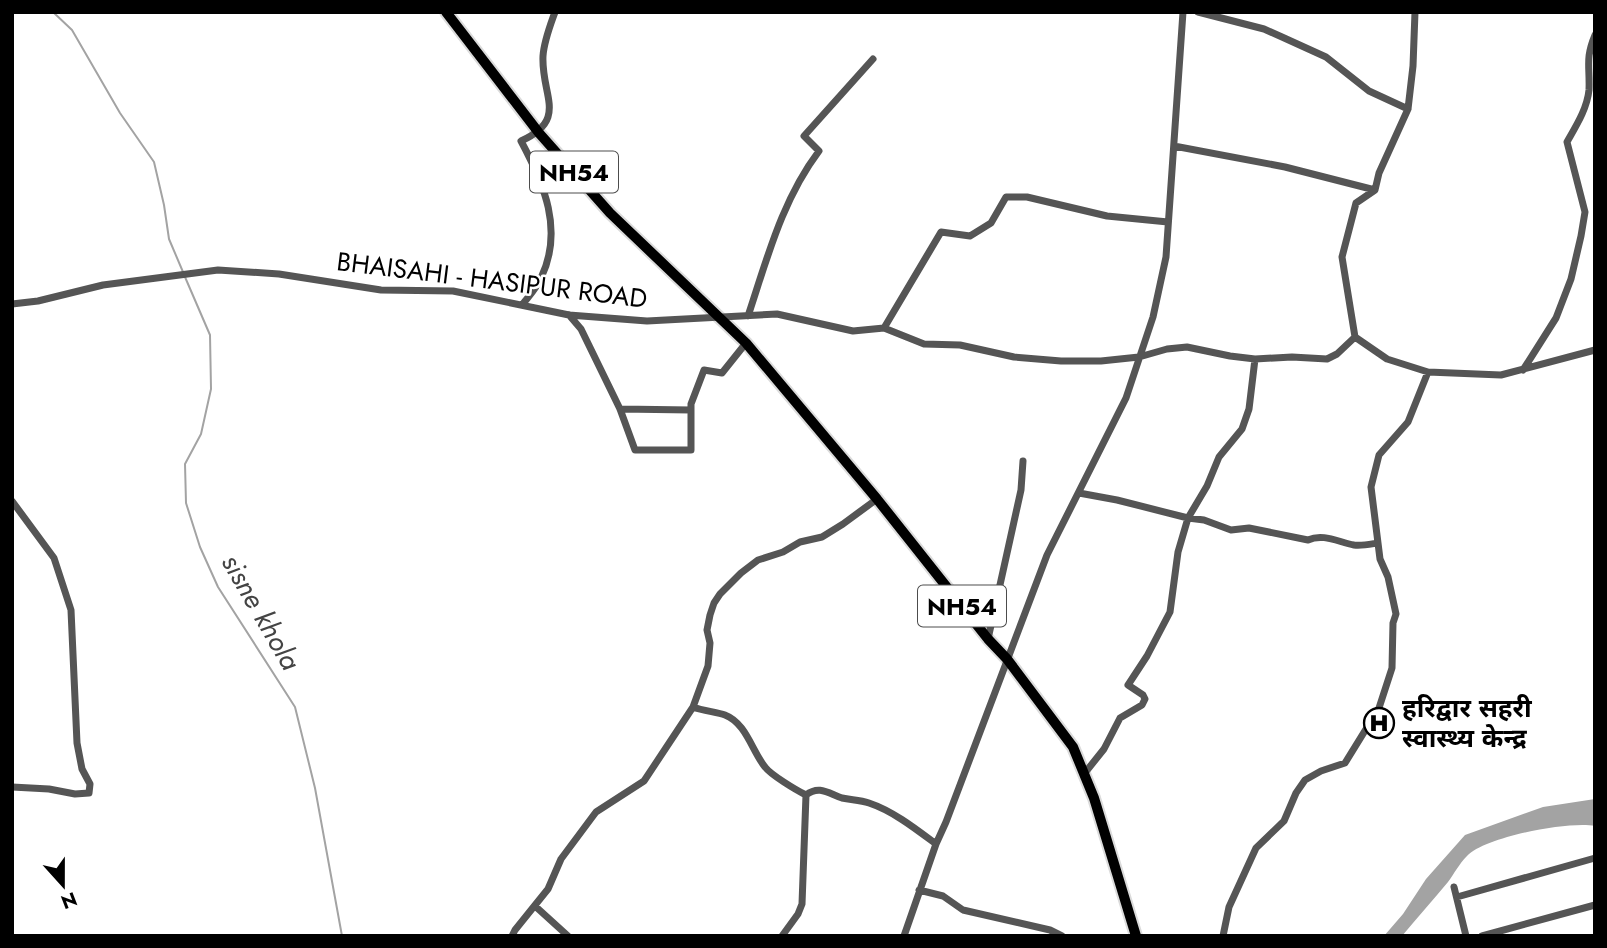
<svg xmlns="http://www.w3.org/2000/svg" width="1607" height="948" font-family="Jost,'Noto Sans Devanagari',sans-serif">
  <rect width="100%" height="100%" fill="#fff"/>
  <path fill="#a3a3a3" d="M1595,799V826C1568,821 1485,837 1467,856C1459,864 1454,874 1448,882C1433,900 1417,918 1402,936H1384L1403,914L1426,879L1465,835L1543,807Z"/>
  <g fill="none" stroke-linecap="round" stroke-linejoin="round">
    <path stroke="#a3a3a3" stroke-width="2" d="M53,12L72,30L120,113L154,162L164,205L169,239L183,272
      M185,277L210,335L211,389L201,434L185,464L186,503L200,547L218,587L295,707L315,788L342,936"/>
    <g stroke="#dbdbdb" stroke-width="14">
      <path id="primary" d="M446,12L539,133L610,213L746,343L877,499L988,639L1007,659L1073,747L1094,798L1136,936"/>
    </g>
    <path stroke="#555" stroke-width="7" d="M1198,12L1264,29L1282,37L1326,57L1369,91L1408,109
      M1174,146L1285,167L1375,190
      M12,304L38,301L103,285L218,270L279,274L381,290L453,291L569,315L647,321L777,314L853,331L884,328L924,344L960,345L1014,357L1061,361H1101L1139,357L1167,349L1187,347L1230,356L1255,359L1292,357L1327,359L1337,354L1355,337L1387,359L1428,372L1501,375L1595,350
      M522,305C528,297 537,288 541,278C564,230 544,184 521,141C569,119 541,96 543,56C544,41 550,26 555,12
      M569,315L581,329L620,409L635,450H691V404L704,370L722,373L746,343
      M748,316C767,259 782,200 819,151L804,136L873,59
      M884,328L941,232L970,236L991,223L1006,197H1027L1107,216L1168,222
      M1355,337L1342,257L1356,203L1375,190L1379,173L1408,109L1413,66L1415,12
      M1523,370L1556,318L1571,279L1581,236L1585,212L1567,142C1576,126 1587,109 1589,90C1590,66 1585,59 1595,35
      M620,409L691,410
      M1079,493L1117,500L1188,518L1204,520L1231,530L1249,528L1308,540C1323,533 1338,542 1354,545C1362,546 1371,544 1378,543
      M12,501L54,558L71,610L77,743L82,769L90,784L89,793L75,794L49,789L12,787
      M988,639L1021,490L1023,461
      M693,707C703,711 717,712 725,715C746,723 752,751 765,767C771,775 796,790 806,795
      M1084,774L1104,749L1120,718L1142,705L1145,699L1143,695L1128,685L1147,656L1170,612L1178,552L1188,518L1207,486L1219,457L1242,429L1249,409L1255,359
      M1454,887L1466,936
      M919,890L943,896L963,910L1050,930L1062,936
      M1457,897L1595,858
      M535,906L568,936
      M512,936L515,930L548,889L561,859L596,812L644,781L693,707L708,666L710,643L707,630L710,615L714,603L720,594L741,573L758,560L783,552L800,542L822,537L843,524L877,499
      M782,936L798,914L802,904L806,795C819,785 828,793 842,798C851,800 860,800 869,803C893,811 916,829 936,844
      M904,936L936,844L946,822L1047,555L1126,398L1153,317L1166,257L1183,12
      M1223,936L1229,907L1256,848L1284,821L1296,793L1305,780L1321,771L1345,763L1379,708L1392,668L1393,623L1396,614L1388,577L1380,559L1371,487L1379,455L1408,422L1428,372
      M1482,936L1595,905"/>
    <use href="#primary" stroke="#000" stroke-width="10"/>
  </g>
  <defs>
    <g id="hospital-ring" transform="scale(1.575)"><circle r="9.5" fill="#fff" stroke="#000" stroke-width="1.5"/><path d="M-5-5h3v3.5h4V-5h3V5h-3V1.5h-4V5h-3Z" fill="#000"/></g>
  </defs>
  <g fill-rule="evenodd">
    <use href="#hospital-ring" x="1379" y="723"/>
  </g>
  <g text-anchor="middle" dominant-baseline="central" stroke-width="5" stroke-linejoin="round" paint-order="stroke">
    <g fill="#fff" stroke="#4c4c4c" stroke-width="2">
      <rect x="530" y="151.5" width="88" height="41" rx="5"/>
      <rect x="918" y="585.5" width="88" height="41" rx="5"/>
    </g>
    <g font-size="24" font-weight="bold" fill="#000">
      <text x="574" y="172">NH54</text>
      <text x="962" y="606">NH54</text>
    </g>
    <g font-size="26" fill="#000" stroke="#fff">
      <text transform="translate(492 280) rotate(7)">BHAISAHI - HASIPUR ROAD</text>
    </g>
    <g font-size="26" font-weight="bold" fill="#000" stroke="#fff" text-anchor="start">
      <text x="1402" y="708">हरिद्वार सहरी<tspan x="1402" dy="30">स्वास्थ्य केन्द्र</tspan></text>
    </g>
    <g font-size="28" font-style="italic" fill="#444" stroke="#fff">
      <text transform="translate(261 612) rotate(60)">sisne khola</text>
    </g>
  </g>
  <rect width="1607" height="948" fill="none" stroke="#000000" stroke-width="28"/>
  <g transform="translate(63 885) rotate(159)" stroke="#ffffff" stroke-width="5" paint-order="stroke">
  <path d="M0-5L12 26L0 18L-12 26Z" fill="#000000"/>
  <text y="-10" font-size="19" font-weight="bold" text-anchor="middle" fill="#000000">N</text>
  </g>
</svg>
